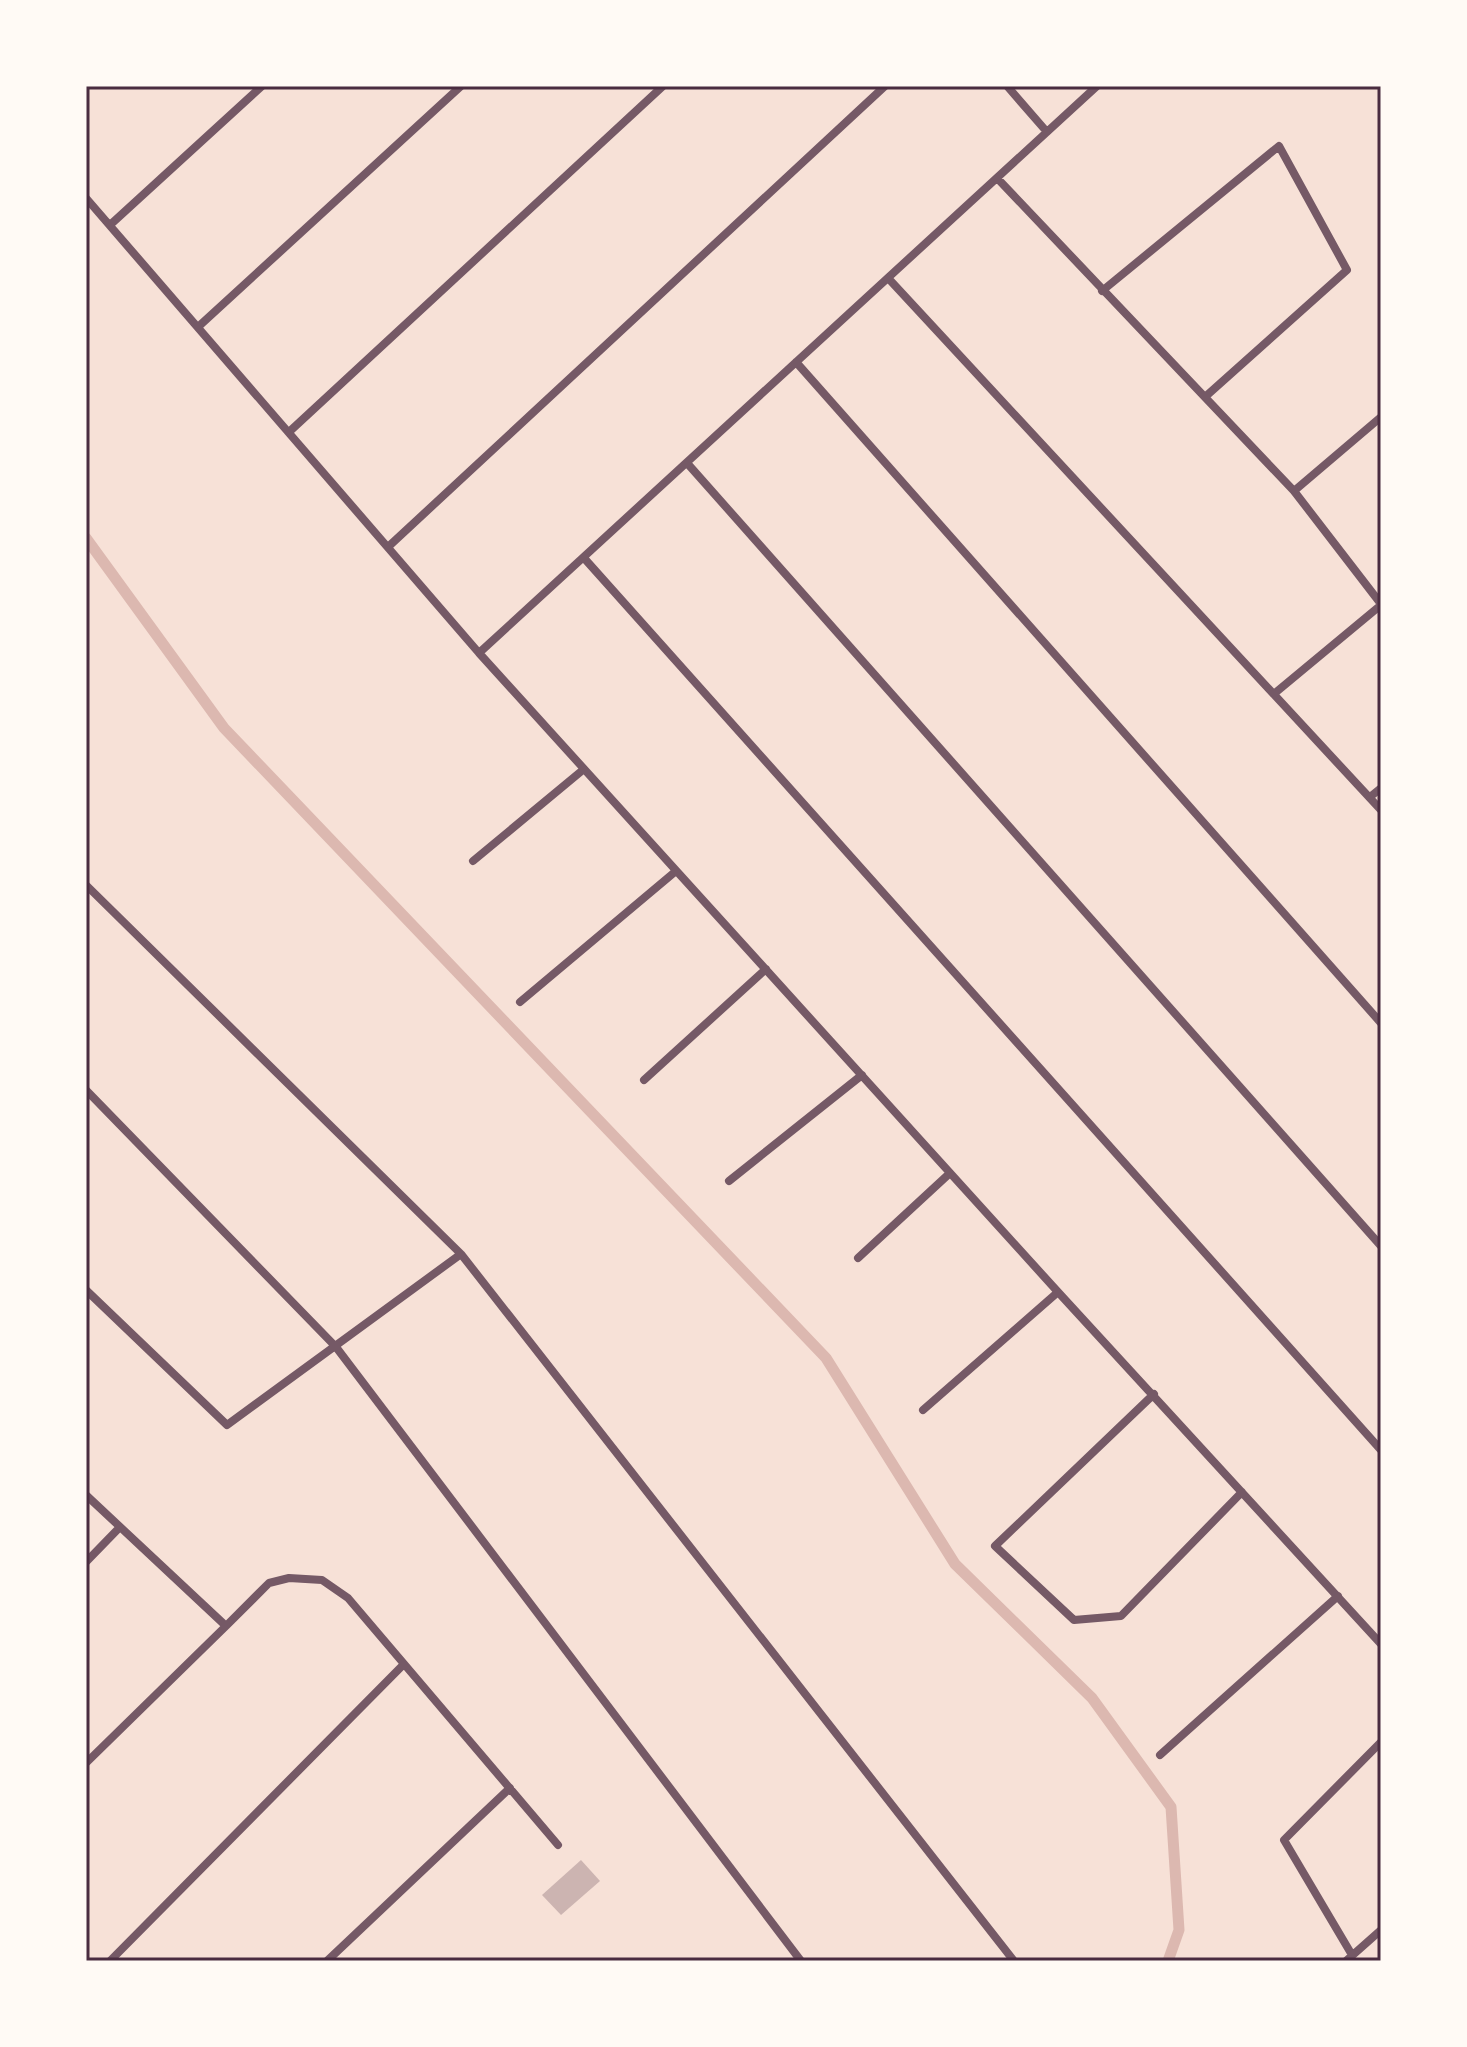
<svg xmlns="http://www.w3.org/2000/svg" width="1467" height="2047" font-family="'IBM Plex Sans',sans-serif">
  <rect width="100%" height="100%" fill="#f7e1d7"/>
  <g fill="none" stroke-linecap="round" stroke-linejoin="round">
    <path stroke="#dcb8b0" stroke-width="11" d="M86,538L224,728L826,1358L955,1564L1092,1698L1171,1807L1179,1930L1168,1961"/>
  </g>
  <path fill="#ccb4b1" d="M581,1860L600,1881L561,1915L542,1895Z"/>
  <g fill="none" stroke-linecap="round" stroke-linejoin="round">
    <path stroke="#755966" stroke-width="8" d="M1007,86L1047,132
      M997,178L1294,491L1381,604
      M86,198L479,653L1058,1292L1381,1644
      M110,225L262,86
      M888,278L1381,810
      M1102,291L1279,146L1347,270L1205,397
      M198,327L461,86
      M796,362L1381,1023
      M289,432L663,86
      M687,463L1381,1246
      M1294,491L1381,417
      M388,547L885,86
      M584,558L1381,1450
      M479,653L1097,86
      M1275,693L1381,605
      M1370,797L1381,788
      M473,861L584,769
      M86,885L461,1254L1014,1961
      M520,1002L676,871
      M644,1080L766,969
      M86,1090L336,1347L801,1961
      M729,1181L862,1075
      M858,1258L950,1173
      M86,1290L227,1425L461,1254
      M1154,1394L995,1546L1074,1620L1121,1616L1242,1492
      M923,1410L1058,1292
      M86,1495L226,1626L269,1583L289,1578L322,1580L348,1598L558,1845
      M86,1562L120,1527
      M1160,1755L1338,1596
      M86,1763L226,1626
      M1352,1955L1284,1840L1381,1742
      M110,1961L404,1664
      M327,1961L510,1788
      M1346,1961L1381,1930"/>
  </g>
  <rect width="1467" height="2047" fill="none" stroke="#fffaf5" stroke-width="176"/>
  <rect x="88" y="88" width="1291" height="1871" fill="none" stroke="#4a2c40" stroke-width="3"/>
</svg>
